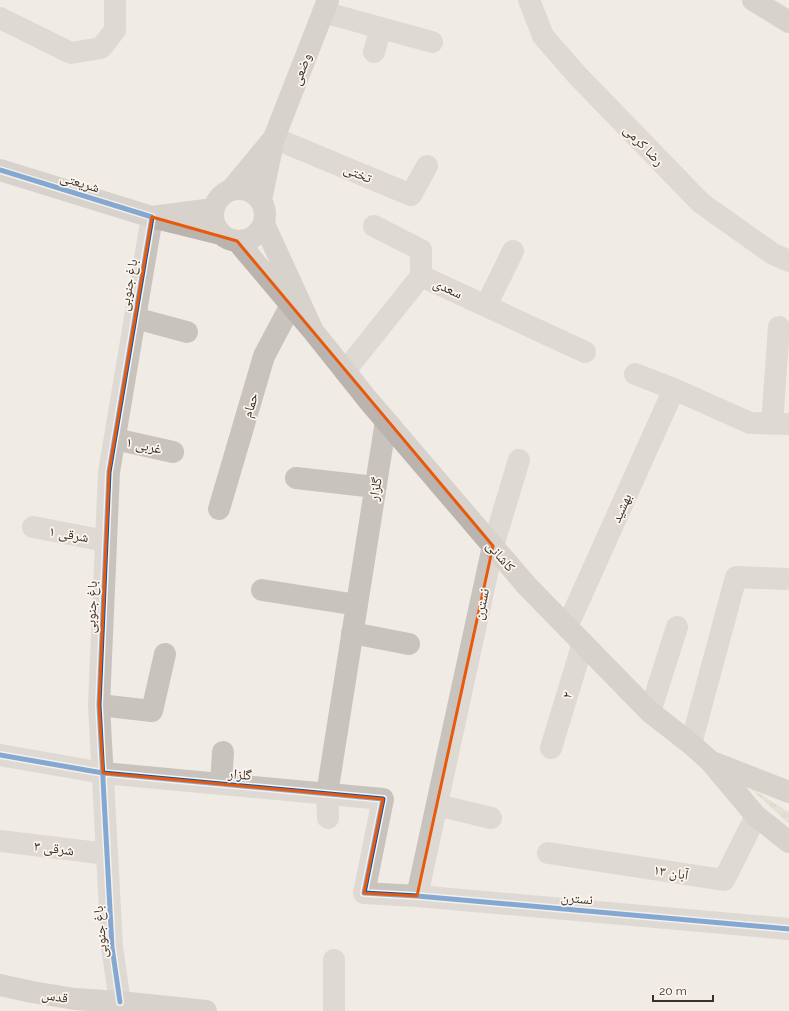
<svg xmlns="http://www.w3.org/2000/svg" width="789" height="1011" font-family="Raleway,'Noto Naskh Arabic',sans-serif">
  <defs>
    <pattern id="grass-tufts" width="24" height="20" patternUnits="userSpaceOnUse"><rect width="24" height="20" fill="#d1d6bf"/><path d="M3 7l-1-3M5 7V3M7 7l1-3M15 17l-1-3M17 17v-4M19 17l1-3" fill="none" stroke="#b4b8a4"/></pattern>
  </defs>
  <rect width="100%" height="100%" fill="#f0ebe5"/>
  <path fill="url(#grass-tufts)" d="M750,788L789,812V824Z"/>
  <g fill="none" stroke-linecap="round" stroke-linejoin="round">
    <path stroke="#c9c3be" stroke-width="22" d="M529,0L543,36L577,75L701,203L773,254L789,261
      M323,12L432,42
      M0,18L71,53L101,48L115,30V0
      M374,52L381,28
      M274,138L411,195L427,166
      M374,226L421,250V276
      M486,306L513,251
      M135,318L187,332
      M345,371L421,276L585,352
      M635,374L674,389L750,423L789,424
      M772,424L779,327
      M115,439L173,452
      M296,478L375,487
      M219,509L264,356L291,305
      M33,527L106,541
      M262,590L357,605
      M567,627L674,389
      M352,633L409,644
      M99,705L152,711L165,654
      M650,712L677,627
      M691,744L736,577L786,579
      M551,748L583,643
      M0,755L103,773L383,799L364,893L417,896L789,929
      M221,784L223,752
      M437,805L491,818
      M328,818L327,794L386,421
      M0,841L107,854
      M548,853L724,880L756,816
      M417,896L493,546L519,460
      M334,960V1011
      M120,1002L112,947L99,705L109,472L152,217"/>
    <path stroke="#bab3ae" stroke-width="22" d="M753,0L789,22
      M274,138L328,0
      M0,170L152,217
      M213 215a26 26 0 1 1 52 0a26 26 0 1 1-52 0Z
      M231,190L274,138L261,200
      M213,209L152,217L221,234
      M237,241L313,331L264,224
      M313,331L368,400L527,586L650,712L691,744L710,761L756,816L789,842
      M712,762L789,792
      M0,985L32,992L75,999L120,1002L206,1011"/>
    <g stroke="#fbf5ee" stroke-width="8">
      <path id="cycleway" d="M0,170L152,217L109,472L99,705L112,947L120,1002
        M0,755L103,773L383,799L364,893L417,896L789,929"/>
    </g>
    <use href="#cycleway" stroke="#0057b8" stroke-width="5"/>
  </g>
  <path d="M0 0H789V1011H0ZM152,217L237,241L493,546L417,896L364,893L383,799L103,773L99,705L109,472Z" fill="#f0ebe5" fill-opacity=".55" fill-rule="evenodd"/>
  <path fill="none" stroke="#e8590c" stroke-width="3" stroke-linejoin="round" d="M152,217L237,241L493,546L417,896L364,893L383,799L103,773L99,705L109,472Z"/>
  <g text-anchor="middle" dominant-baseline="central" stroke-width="3.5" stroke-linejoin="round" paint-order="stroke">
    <g font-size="14" fill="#3b302b" stroke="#fbf5ee">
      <text transform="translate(301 69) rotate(-69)">وضعی</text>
      <text transform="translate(644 145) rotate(46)">رضا کرمی</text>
      <text transform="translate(358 173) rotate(23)">تختی</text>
      <text transform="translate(80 182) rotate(17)">شریعتی</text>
      <text transform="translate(128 285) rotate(-80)">باغ جنوبی</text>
      <text transform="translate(448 288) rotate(25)">سعدی</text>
      <text transform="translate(250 405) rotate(-73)">حمام</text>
      <text transform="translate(144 445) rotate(12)">۱ غربی</text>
      <text transform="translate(375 489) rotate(-81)">گلزار</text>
      <text transform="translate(621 508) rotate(-66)">بهشید</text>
      <text transform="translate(69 534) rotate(10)">۱ شرقی</text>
      <text transform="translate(501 556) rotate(49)">کاشانی</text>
      <text transform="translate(481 604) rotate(-78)">نسترن</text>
      <text transform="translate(91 607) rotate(-88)">باغ جنوبی</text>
      <text transform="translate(567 695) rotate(-73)">۲</text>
      <text transform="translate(240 774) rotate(5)">گلزار</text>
      <text transform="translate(54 848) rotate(7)">۳ شرقی</text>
      <text transform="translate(671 872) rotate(9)">۱۳ آبان</text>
      <text transform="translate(577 898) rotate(5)">نسترن</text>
      <text transform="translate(100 932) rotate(-95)">باغ جنوبی</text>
      <text transform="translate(55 996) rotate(9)">قدس</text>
    </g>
  </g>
  <path d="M653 995v6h60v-6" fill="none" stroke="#3b302b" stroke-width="2"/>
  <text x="659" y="995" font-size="12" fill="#3b302b" stroke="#fbf5ee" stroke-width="3" paint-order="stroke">20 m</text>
</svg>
